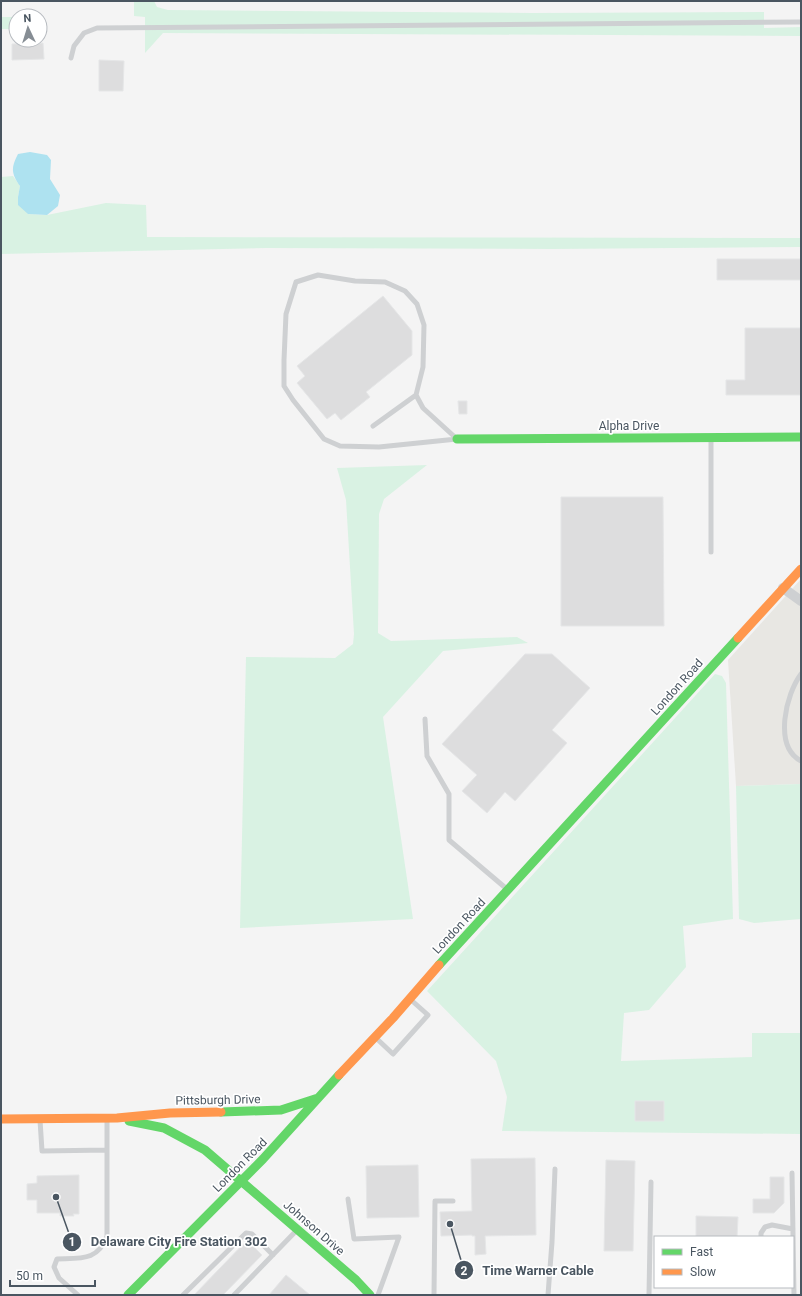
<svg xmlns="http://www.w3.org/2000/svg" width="802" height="1296" font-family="Roboto,sans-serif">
  <rect width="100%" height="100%" fill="#f4f4f4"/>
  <path fill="#e8e7e3" d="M801,579V784L736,786L728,660Z"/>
  <path fill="#d9f2e3" d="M134,1H154L157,7L168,10L532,13L764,12V28L801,27V36L163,33L145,53V17L134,16Z
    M1,17H16V20L10,29H1Z
    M13,176L20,186L18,197L28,214L47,215L106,203L146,205L147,237L801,238V247L552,249L266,248L1,254V177Z
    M427,465L384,499L379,514L378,633L391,641L517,637L528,643L443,651L383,717L413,919L240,928L246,657L335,658L353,644L354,634L346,500L337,468Z
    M715,674L722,676L726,683L733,919L683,926L686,967L649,1010L624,1013L621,1061L752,1057V1033H801V1134L502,1131L507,1097L496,1061L427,991Z
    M801,784V919L754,923L739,919L736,786Z"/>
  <path fill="#aee2f0" d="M30,152L47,155L51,160L50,179L60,195L58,206L47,215L28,214L18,205V197L20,186C11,173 11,168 18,154Z"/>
  <path fill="#ddddde" stroke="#e5e6e7" d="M43,43L44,59L12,60V44Z
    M99,60L124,61L123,91H99Z
    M717,259H801V280H717Z
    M383,296L412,331V355L366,392L370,397L341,420L335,413L327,419L297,383L305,376L297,366Z
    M745,328H801V395H726V380H745Z
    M458,401H467V414H459Z
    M561,497H663L664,626H561Z
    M525,654H552L590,688L552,730L567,743L515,801L505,792L487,813L462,791L477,775L442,744Z
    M635,1101H664V1121H635Z
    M535,1158L536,1235L485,1236L486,1254L475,1255V1236H472V1235L441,1236L440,1212L472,1211L471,1159Z
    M606,1160L635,1161L633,1251H604Z
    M418,1165L419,1217L367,1218L366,1166Z
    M79,1175V1214H73L74,1216H60V1213H37V1200H27V1184L37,1183V1176Z
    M770,1177H784V1203L774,1213H753V1199H770Z
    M696,1216L738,1217L737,1237H696Z
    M247,1240L262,1255L223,1295H194Z
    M286,1275L310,1295H269Z"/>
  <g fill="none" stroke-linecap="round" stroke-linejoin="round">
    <path stroke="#ced0d2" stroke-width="5" d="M71,58L74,46L84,33L97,28L801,22
      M318,275L355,281L385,282L405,291L417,304L424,325L423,367L416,395L423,408L457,439L379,447L340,446L324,439L293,400L284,386V360L286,314L296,282Z
      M373,426L416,395
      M711,552V439
      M801,674C786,694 773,746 801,761
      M425,719L427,756L449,794V840L508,890
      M376,1038L393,1054L428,1015L410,999
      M40,1120L42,1151L107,1150V1119
      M792,1173L794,1295
      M348,1199L354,1239L399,1237L378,1295
      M761,1237V1233L765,1227L772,1225L793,1229
      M78,1295L59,1278L54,1267L57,1259C81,1258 98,1261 107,1236V1150
      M183,1295L246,1233L252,1234L273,1255
      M234,1295L296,1231
      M434,1295L435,1201H453
      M548,1295L552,1242L555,1169
      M649,1295L651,1182"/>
    <path stroke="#ced0d2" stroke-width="10" d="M783,588L801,601"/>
    <path stroke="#63d668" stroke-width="9" d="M457,439L801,437
      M439,965L738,638
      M221,1112L281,1110L318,1098
      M129,1121L164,1128L205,1150L356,1280L370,1295
      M128,1295L263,1159L339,1075"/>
    <path stroke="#ff974d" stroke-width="9" d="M738,638L801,569
      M339,1075L393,1018L439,965
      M1,1119L117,1118L170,1113L221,1112"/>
  </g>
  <g text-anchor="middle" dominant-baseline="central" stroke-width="3.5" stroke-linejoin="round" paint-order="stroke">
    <g font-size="12" fill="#4a5661" stroke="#fff">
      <text x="629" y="426">Alpha Drive</text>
      <text transform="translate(677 687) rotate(-48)">London Road</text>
      <text transform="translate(459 926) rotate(-47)">London Road</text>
      <text transform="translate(218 1100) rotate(-1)">Pittsburgh Drive</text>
      <text transform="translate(240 1165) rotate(-45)">London Road</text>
      <text transform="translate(314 1228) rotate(41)">Johnson Drive</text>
    </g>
  </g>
  <path fill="none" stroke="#4a5661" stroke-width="1.5" d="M56 1197L72 1242M450 1224L464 1270"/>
  <g fill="#4a5661" stroke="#fff" stroke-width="1.5">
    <circle cx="56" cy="1197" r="4"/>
    <circle cx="450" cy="1224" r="4"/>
    <circle cx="72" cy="1242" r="10"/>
    <circle cx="464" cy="1270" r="10"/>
  </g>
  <g font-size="12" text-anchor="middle" font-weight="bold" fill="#fff">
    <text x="72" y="1246">1</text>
    <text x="464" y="1275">2</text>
  </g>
  <g font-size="13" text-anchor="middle" font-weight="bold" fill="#4a5661" stroke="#fff" stroke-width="3.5" stroke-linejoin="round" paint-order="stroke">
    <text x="179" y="1246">Delaware City Fire Station 302</text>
    <text x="538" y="1275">Time Warner Cable</text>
  </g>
  <rect width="802" height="1296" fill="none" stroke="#4a5661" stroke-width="4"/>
  <rect x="654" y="1236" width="140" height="52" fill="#ffffff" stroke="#b7bbc0"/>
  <rect x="662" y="1249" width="20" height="6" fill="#63d668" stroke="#b7bbc0"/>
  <text x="690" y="1256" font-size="12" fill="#4a5661">Fast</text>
  <rect x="662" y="1269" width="20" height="6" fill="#ff974d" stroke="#b7bbc0"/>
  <text x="690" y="1276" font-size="12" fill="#4a5661">Slow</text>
  <g transform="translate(28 28) rotate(356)"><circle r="19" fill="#ffffff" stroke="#b7bbc0"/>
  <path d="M0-3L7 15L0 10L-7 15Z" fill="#868d94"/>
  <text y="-6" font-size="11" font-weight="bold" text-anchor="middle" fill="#4a5661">N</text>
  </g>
  <path d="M10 1280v6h85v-6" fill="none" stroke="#4a5661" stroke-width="2"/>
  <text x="16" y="1280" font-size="12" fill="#4a5661" stroke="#ffffff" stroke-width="3" paint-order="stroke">50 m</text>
</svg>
